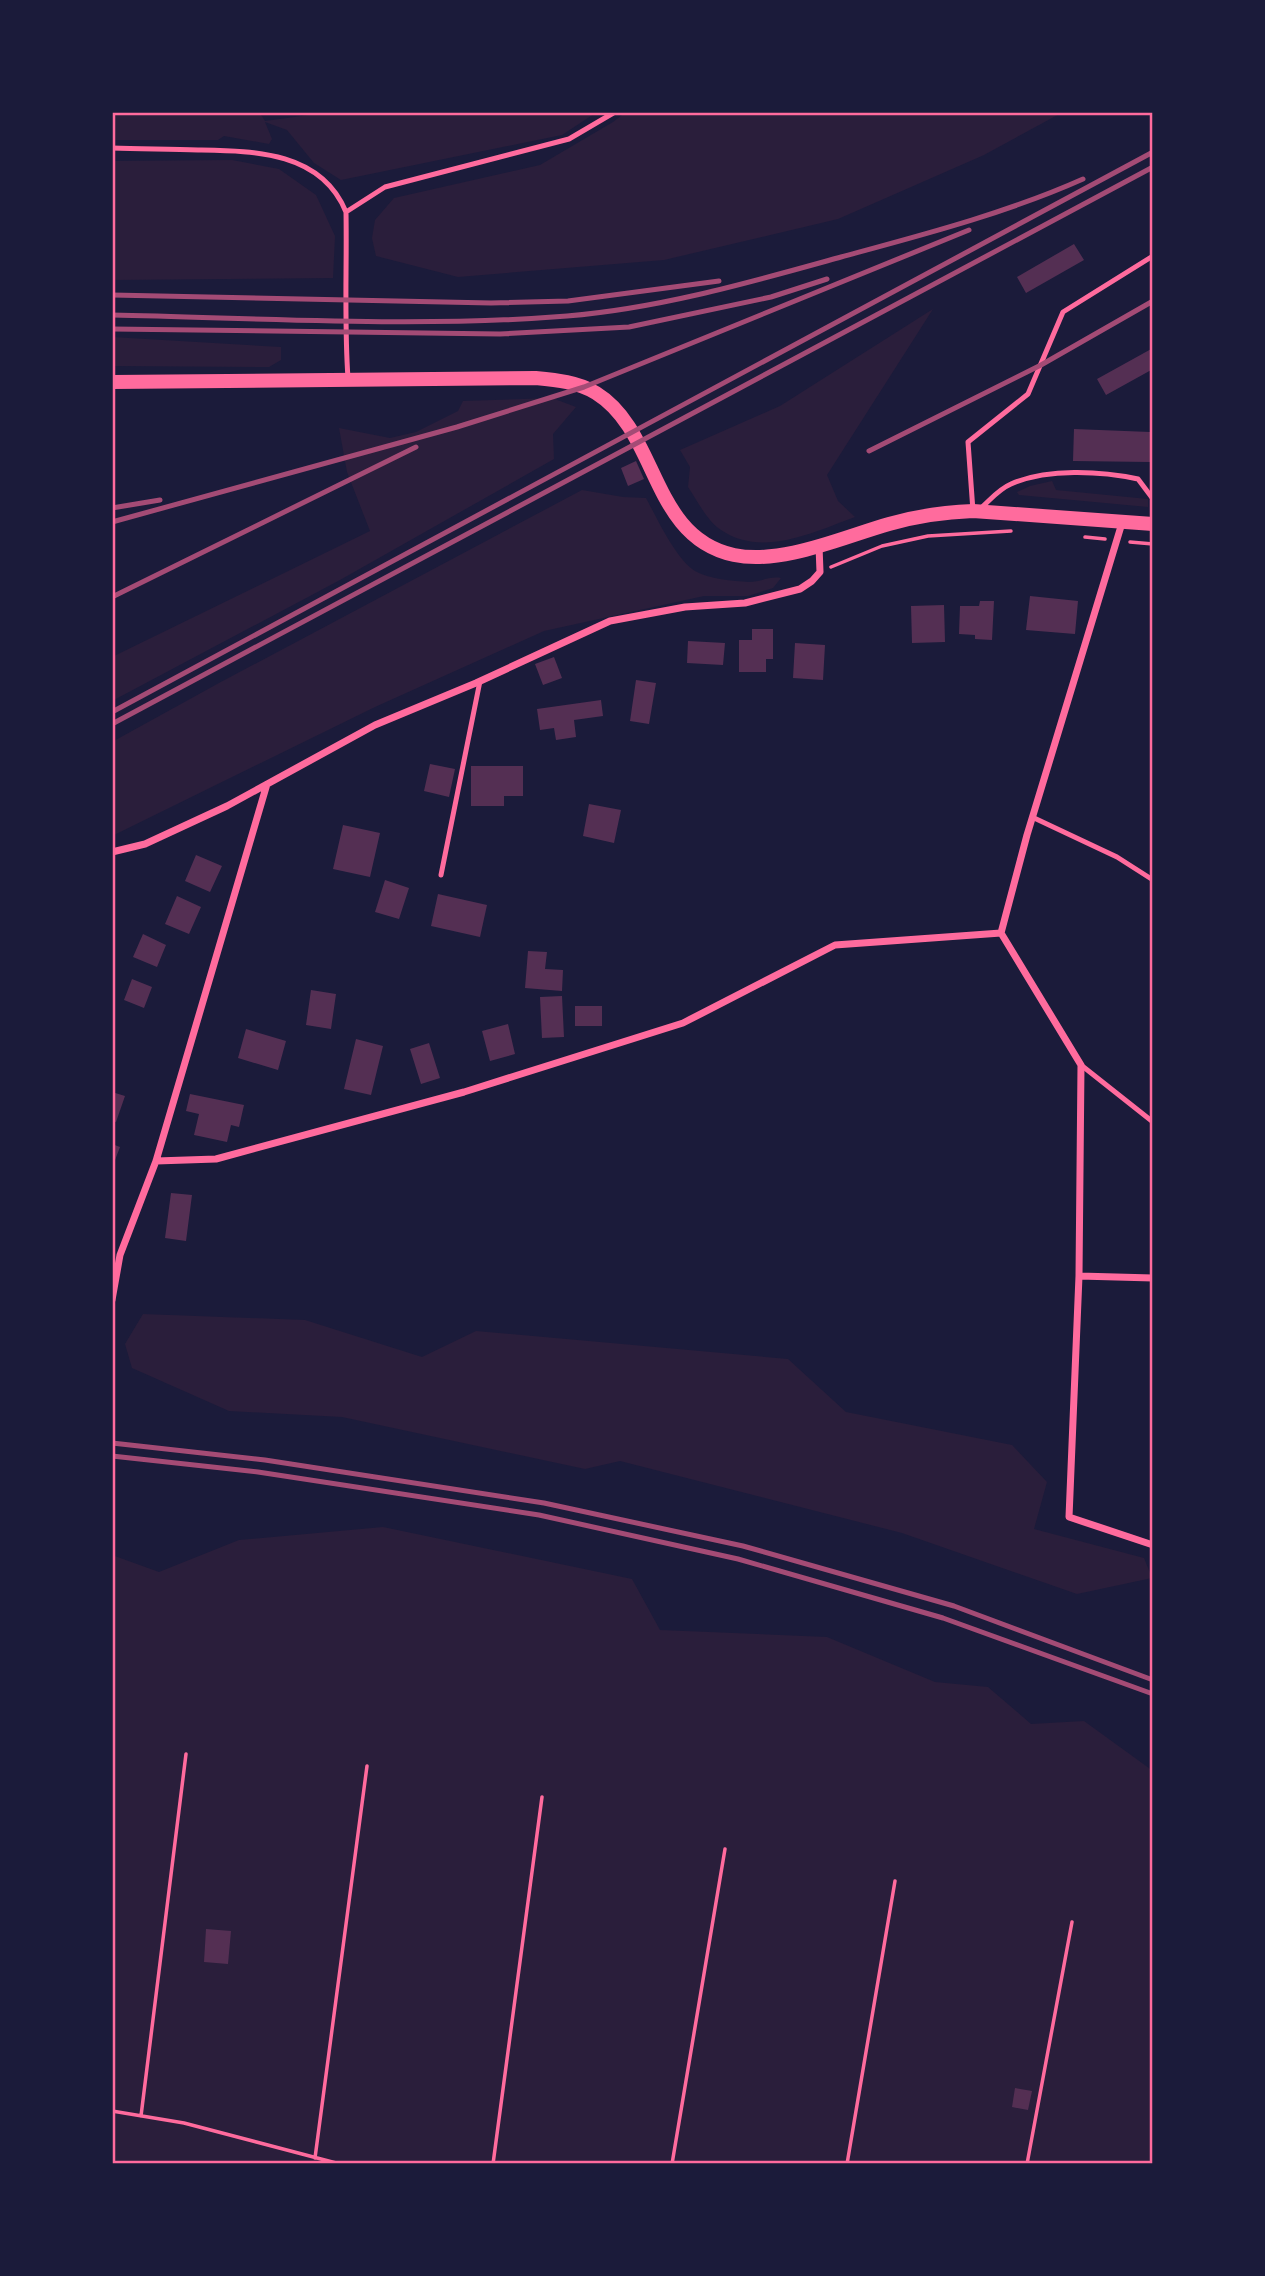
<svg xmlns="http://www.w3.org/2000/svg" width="1265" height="2276" font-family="Raleway,sans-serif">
  <rect width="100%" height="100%" fill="#1b1b3a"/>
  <path fill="#2a1e3b" d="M112,112H259L265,121L331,112H597L562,135L341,180L314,163L287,130L265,122L272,139L269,144L224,136L218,140H112Z
    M626,112H1063L984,155L838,219L664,260L458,277L376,256L372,238L375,220L394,198L540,165L613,122Z
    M232,160L279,169L316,195L335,236L333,278L112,280V161Z
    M933,309L827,475L838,501L855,517C814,532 762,558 721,530C707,521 697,500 688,487L690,467L680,450L780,406Z
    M112,337L281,347V360L269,367L112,366Z
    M552,398L576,407L553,434L554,459L340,580L112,701V657L370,531L347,472L339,428L390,438L416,432L458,411L463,401Z
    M1052,481L1056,490L1148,499V507L1019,495L1017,492L1030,486Z
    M582,490L623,497L646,498C657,518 675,558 695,571C709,579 733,581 749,582C760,582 769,576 781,578L773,588L748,596H704L544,631L375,707L112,836V742L219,683Z
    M143,1314L305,1320L422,1357L476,1331L788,1359L846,1412L1012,1445L1047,1482L1034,1529L1144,1558L1152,1578L1077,1594L902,1533L620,1461L585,1469L342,1417L229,1411L132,1368L125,1344Z
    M383,1527L632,1579L660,1630L827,1637L935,1682L988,1687L1031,1724L1084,1721L1153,1771V2164H112V1555L159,1572L239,1540Z"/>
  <path fill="#542f53" d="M1074,244L1084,260L1026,293L1017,277Z
    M1153,348V369L1106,395L1097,379Z
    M1074,429L1150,432V462L1073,461Z
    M636,461L644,479L628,486L621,468Z
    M1030,596L1078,601L1075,634L1026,630Z
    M980,601H994L992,640L975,639V635L959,634L960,606H979Z
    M944,605L945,642L912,643L911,606Z
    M752,629H773V659H766V672H739V640H752Z
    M688,641L725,643L723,665L687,663Z
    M795,643L825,645L823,680L793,678Z
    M554,657L562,678L543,685L535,664Z
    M636,680L656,683L649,724L630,721Z
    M601,700L603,716L574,720L576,737L556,740L554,728L540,730L537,709Z
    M430,764L455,769L449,797L424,791Z
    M471,766H523V796H504V806H471Z
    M589,804L621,810L614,843L583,836Z
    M343,825L380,833L370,877L333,869Z
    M196,855L222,866L210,892L185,881Z
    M385,880L409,888L399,919L375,912Z
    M438,894L487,905L480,937L431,926Z
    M177,896L201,907L189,934L165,924Z
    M143,934L166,945L157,967L133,957Z
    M528,951L547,952L545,969L563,970L562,991L525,988Z
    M132,979L152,987L144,1008L124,1000Z
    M311,990L336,994L331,1029L306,1025Z
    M562,996L564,1037L542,1038L540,997Z
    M575,1006H602V1026H575Z
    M508,1024L515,1054L490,1061L482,1031Z
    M246,1029L286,1041L278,1070L238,1058Z
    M356,1039L383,1046L371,1095L344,1089Z
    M429,1043L440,1078L421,1084L410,1049Z
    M112,1092L125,1096L116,1122L112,1121Z
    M190,1094L244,1105L239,1127L231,1125L227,1142L194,1135L199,1114L186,1111Z
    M112,1144L120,1147L112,1168Z
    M171,1193L192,1195L186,1241L165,1238Z
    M206,1929L231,1931L228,1964L204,1962Z
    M1015,2088L1032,2091L1028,2110L1012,2107Z"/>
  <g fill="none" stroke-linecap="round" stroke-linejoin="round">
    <path stroke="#ff6b9d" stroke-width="3.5" d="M1085,537L1105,539
      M1130,542L1153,544
      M831,567L882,546L928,536L1011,531
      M112,2111L184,2123L340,2164
      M141,2116L186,1754
      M315,2158L367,1766
      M493,2164L542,1797
      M672,2164L725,1849
      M847,2164L895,1881
      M1027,2164L1072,1922"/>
    <path stroke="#ff6b9d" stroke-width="5" d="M112,148C141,149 169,149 198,150C253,151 321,151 346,212C347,267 344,323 348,378
      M346,212L385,187L569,139L615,112
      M981,508C991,499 999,489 1011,484C1047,468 1101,471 1138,479L1153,499
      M973,511L968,442L1028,394L1063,312L1153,256
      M1032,817L1117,857L1153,880
      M441,875L480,681
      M1081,1065L1153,1122"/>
    <path stroke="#ff6b9d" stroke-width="7" d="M1122,523L1027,835L1001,933L1081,1065L1079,1276L1069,1517L1153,1545
      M112,852L145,844L227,806L375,725L476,683L610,621L685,607L745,603L800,589L812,581L820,572L819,546
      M156,1161L216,1159L464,1092L683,1023L835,945L1001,933
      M1079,1276L1153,1278
      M112,1300L120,1255L156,1161L267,784"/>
    <path stroke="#ff6b9d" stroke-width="14" d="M112,382L535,378C556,380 578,382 596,393C659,432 650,537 734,555C782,565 843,537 889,524C917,516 945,512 973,511L1153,524"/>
    <path stroke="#a44b75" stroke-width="5" d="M112,295L491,303L568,301L719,281
      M112,315C262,318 418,328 567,316C661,308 751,282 841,257C922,235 1007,213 1083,179
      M112,329L500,334L629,327L771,297L827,279
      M869,451L1041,365L1153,301
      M112,508L160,500
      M112,522L457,427L584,387L969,230
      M112,597L416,447
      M112,712L1153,152
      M112,724L1153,167
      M112,1443L265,1460L544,1503L743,1546L954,1606L1153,1680
      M112,1456L258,1472L539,1515L738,1559L943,1618L1153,1694"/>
  </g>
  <rect width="1265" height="2276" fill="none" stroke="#1b1b3a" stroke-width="228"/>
  <rect x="114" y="114" width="1037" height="2048" fill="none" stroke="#ff6b9d" stroke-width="2.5"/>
</svg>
